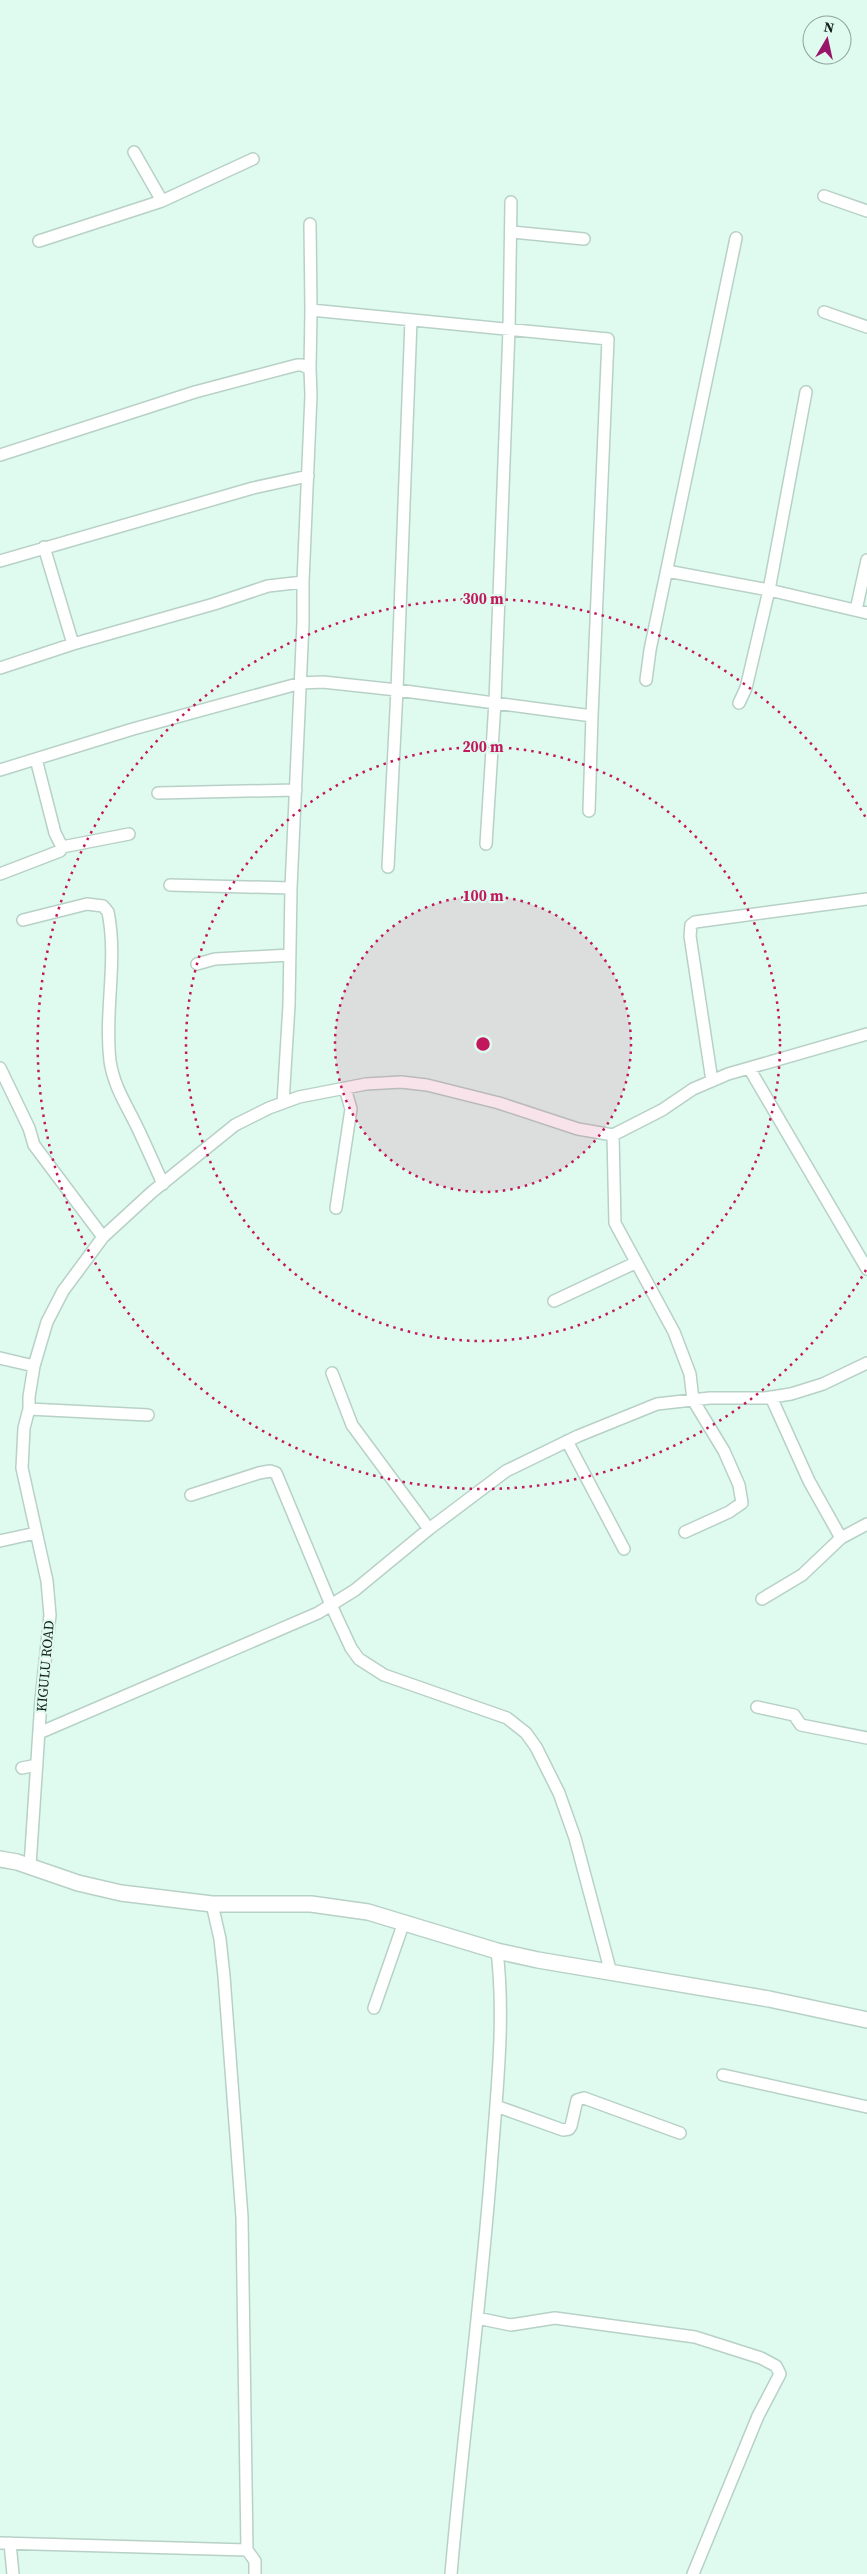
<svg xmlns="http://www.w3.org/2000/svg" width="867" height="2574" font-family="'Source Serif 4',serif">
  <rect width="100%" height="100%" fill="#dffaef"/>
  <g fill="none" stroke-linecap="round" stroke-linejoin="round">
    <g stroke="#b8d1c6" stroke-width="14">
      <path id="street" d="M134,152L162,201
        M824,196L867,211
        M310,224L311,310
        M512,232L584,239
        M39,241L162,201L253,159
        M824,312L867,327
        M0,455L195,392L297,365H302L310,369L311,395L303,582V623L291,888L289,1005L283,1103
        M44,547L73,644
        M0,561L253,488L308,476
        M667,571L769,590L867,613
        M856,610L867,560
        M0,668L73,644L214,604L268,586L303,582
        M646,680L650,650L736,238
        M739,703L746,688L769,590L806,392
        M0,770L133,729L301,683L323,682L397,690L592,716L608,339L311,310L310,369
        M158,793L296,790
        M589,811L592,716
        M486,844L495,702L509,329L511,202
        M62,847L129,834
        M388,867L397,690L411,320
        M0,874L60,851L62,847L55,833L36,759
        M170,885L291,888
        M23,920L87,904L103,906L108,912C118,961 104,1011 110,1061C114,1088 128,1107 139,1131C147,1148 155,1166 163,1184
        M197,964L215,959L290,955
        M0,1068L29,1128L34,1145L103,1237
        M749,1068L867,1269
        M712,1081L690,936L691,925L695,922L867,899
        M613,1135L615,1223L674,1332L690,1374L693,1400L724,1451L739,1485L742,1503L729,1512L685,1532
        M336,1208L351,1109L345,1088
        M554,1301L635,1263
        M0,1358L34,1366
        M332,1373L352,1425L429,1529
        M771,1397L809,1481L841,1538
        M29,1409L148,1415
        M567,1441L624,1549
        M191,1495L259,1473L270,1471L276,1473L331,1605L351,1648L359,1659L384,1675L507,1718L526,1733L536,1747L559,1793L575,1838L611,1973
        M0,1541L36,1533
        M762,1599L802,1575L841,1538L867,1524
        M757,1707L794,1715L801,1725L867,1738
        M39,1733L318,1613L355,1590L429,1529L506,1471L578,1436L657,1404L710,1398H765L791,1394L823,1384L867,1363
        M22,1768L37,1765
        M30,1866L41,1700L50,1615L47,1581L22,1468L24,1428L29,1409V1397L34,1366L47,1322L63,1291L103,1237L152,1192L235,1125L269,1108L299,1097L366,1084L401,1082L427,1085L499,1103L578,1129L613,1135L662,1110L693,1089L728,1074L867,1034
        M212,1904L220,1939L224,1976L242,2217L247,2550L255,2561V2574
        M374,2008L404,1922
        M723,2075L867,2107
        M496,2106L563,2130L569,2129L571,2126L577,2100L584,2098L680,2133
        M477,2318L511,2325L555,2318L695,2337L761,2358L776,2366L780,2374L758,2416L693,2574
        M0,2543L247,2550
        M10,2543L13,2574
        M451,2574C463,2434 482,2295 492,2156C497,2089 505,2018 497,1951"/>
    </g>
    <g stroke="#b8d1c6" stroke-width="18">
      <path id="secondary" d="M0,1859L17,1862L78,1883L121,1893L212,1904H311L368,1912L497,1951L538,1960L769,1999L867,2020"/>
    </g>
    <use href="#street" stroke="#fff" stroke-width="11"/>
    <use href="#secondary" stroke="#fff" stroke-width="15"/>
  </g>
  <circle cx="483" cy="1044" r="148" fill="#c2185b" fill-opacity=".12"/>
  <g fill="none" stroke="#c2185b" stroke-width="2.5" stroke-dasharray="2.5 5">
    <circle cx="483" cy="1044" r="148"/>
    <circle cx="483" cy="1044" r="297"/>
    <path d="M866 1270A445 445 0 1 1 866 818"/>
  </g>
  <g text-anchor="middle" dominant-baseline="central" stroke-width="4.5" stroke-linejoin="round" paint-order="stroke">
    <g font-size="14" fill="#17211d" stroke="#dffaef">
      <text transform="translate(45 1666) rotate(-85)">KIGULU ROAD</text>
    </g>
  </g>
  <circle cx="483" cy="1044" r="8" fill="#c2185b" stroke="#dffaef" stroke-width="2.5"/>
  <g font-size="15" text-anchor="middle" font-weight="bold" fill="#c2185b" stroke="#dffaef" stroke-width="4.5" stroke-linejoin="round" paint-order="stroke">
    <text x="483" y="604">300 m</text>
    <text x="483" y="752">200 m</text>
    <text x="483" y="901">100 m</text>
  </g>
  <g transform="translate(827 40) rotate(9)"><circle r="24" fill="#dffaef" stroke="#8fa39b"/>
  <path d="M0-4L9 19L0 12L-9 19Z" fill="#991569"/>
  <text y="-8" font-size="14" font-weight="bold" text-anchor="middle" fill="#17211d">N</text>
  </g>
</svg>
